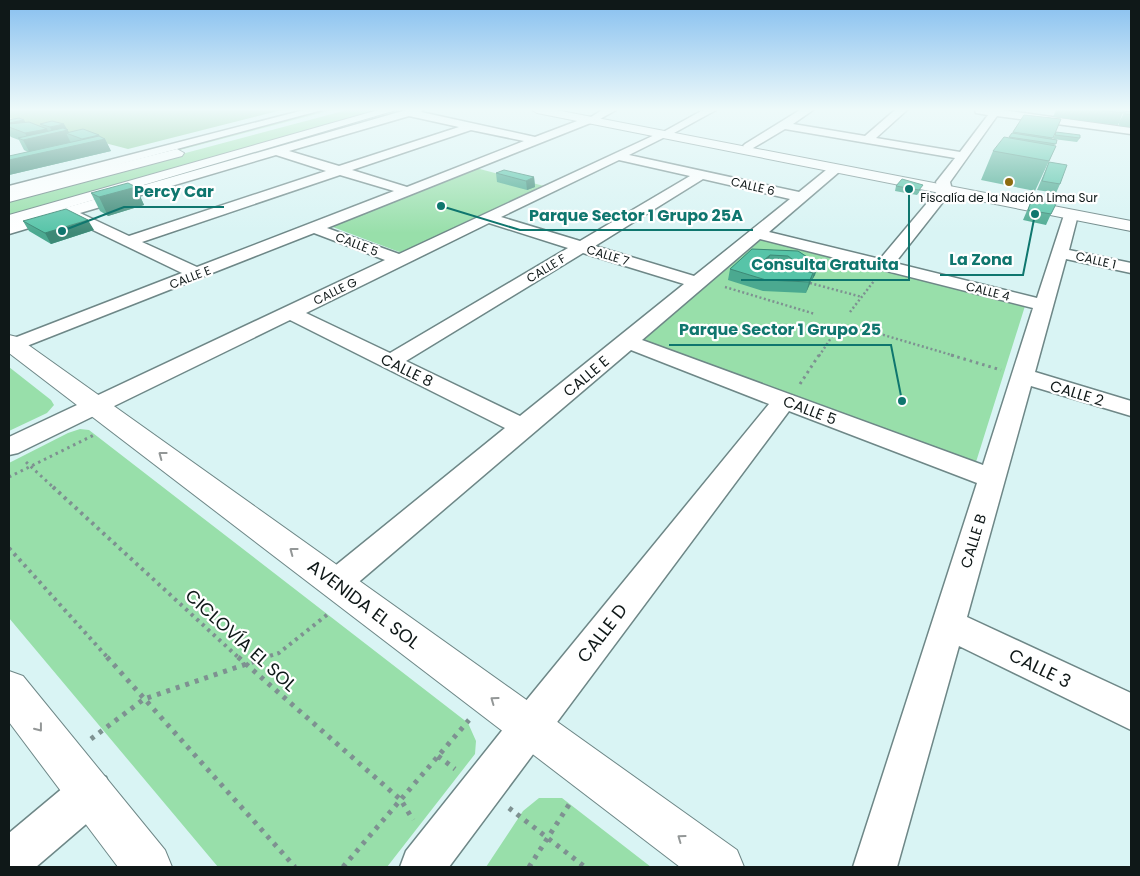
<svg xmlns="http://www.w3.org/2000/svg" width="1140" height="876" font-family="Poppins,sans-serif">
  <rect width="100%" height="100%" fill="#d9f4f4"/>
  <path fill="#98dfaa" d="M325,110H332L9,195V192Z
    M347,110H383L9,215V200Z
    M403,110H408L9,226V222Z
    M476,168L544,186L402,253L330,226Z
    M762,239L1025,306L976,462L641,341Z
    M9,367L51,400L54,405L47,413L9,431Z
    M80,429L89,430L468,723L476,741L475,754L387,867H218L9,618V463L68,433Z
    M539,798H562L651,867H486L523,811Z"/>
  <path fill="#7ac58e" d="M9,110H282L128,149L9,118Z"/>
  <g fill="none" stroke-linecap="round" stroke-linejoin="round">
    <g stroke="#6e8787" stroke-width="3">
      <path id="street" d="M304,110H322L9,194V186Z
        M406,110H423L421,112L535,137L585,118L591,117L602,110H616L600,119L594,120L593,122L327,228L399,254L661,132L665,133L667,135L665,137L629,155L799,192L831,166H839L841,169L839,172L769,232L880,259L938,190L936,182L955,158L785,129L753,148H745L743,146L745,144L800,110H813L793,124L865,136L895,110H907L876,138L960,152L988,115L976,113L975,110H1002L1131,128V134L997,116L950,182L952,190L950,193L895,263L1037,298L1064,215L1066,212H1076L1078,215L1069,250L1131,263V273L1066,259L1035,372L1131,401V416L1031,386L967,617L1131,693V730L959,646L897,867H853L977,483L789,411L449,867H400L406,851L516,713L769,404L631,350L347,592L336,596L325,592L320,583L325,574L505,428L290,320L18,453L9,455V437L385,260L314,233L14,351L9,350V340L182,273L66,217L9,234V224ZM409,116L459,127L339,166L289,151ZM471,130L524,141L407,187L352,170ZM276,155L326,171L129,236L80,213ZM619,160L690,176L580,241L501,217ZM340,175L394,191L197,267L142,242ZM703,179L790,199L694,276L595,246ZM489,223L568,248L390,353L306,313ZM760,239L1033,308L983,465L642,340ZM583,253L684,284L520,416L406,361Z
        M703,110H716L674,133H666L665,131Z
        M91,771L106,777L112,792L106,807L36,867H9V833L76,777Z"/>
    </g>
    <g stroke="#6e8787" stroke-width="2">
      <path id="secondary" d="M378,110H396L9,225V215Z
        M532,110H556L1131,221V231L537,113Z
        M177,149L184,153L182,156L9,202V192Z"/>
    </g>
    <g stroke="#6e8787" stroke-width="2">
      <path id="primary" d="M9,335L17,337L737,850L744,867H680L9,353Z
        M9,671L23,676L165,850L172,867H118L9,722Z"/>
    </g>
    <path stroke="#7e9191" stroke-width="2.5" stroke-dasharray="2 2.5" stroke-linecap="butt" d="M810,283L862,297
      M725,287L815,314
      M850,312L874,281
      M870,331L955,356
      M819,356L833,335"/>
    <path stroke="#7e9191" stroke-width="3" stroke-dasharray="2.5 4" stroke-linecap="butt" d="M951,355L1001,370
      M800,384L819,355
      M26,462L55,489
      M9,477L94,435"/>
    <path stroke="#7e9191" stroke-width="4" stroke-dasharray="3 4.5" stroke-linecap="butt" d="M53,487L239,658
      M9,548L108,658
      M263,658L279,653L328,614"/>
    <path stroke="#7e9191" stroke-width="5" stroke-dasharray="4 6" stroke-linecap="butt" d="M107,657L295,867
      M238,657L401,800L413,820
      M91,739L144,699L267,657
      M438,756L455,769
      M509,808L585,867
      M343,867L469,720
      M529,867L572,800"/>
    <use href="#street" fill="#fff" fill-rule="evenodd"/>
    <use href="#secondary" fill="#fff" fill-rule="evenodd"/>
    <use href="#primary" fill="#fff" fill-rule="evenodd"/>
  </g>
  <path fill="#4ba990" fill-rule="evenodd" d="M1056,110H1124L1118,125L1053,117Z
    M1125,111L1131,112V127L1119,126V122Z
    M1024,115L1061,119L1052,139L1057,140L1054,146H1056L1035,191L981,180L993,151L1009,138Z
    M9,120H24L25,122L41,126L40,124L67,130L69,132L99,135L100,137L105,139L111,151L9,175V156L28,152L24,150L19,140L11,137L10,136H9Z
    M1056,132L1080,138L1077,142L1053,139Z
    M1049,162L1060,184L1056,193L1037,190Z
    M496,173L534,177L535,187L527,190L497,182Z
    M896,186L921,190L917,195L895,191Z
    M136,187L144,205L108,216L100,211L91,193Z
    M1032,199L1051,214L1046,225L1023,220Z
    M23,221L94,230L51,244L29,231Z
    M752,249L798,251L818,264L815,275L812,280L811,279L806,293L763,291L728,280L730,269ZM767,266L785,267L790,271L765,268Z"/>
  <path fill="#3d8976" d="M24,120L30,131L9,127V123Z
    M64,124L70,134L66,133L71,143L30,153L23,140L28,139L25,133L47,129L50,134H53L50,127Z
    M99,135L101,140L105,139L111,151L9,175V160L84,143L82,139Z
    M534,177L535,187L527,190L526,181Z
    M136,187L144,205L108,216L99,197Z
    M88,220L94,230L51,244L45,233Z
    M770,255L767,266L756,277V267Z
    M818,264L815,275L812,280L815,268Z
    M813,273L810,284L806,293L809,282Z"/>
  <path fill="#57c4a8" stroke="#3d8976" d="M1099,110H1124V113Z
    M1125,111L1131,112V115L1125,114Z
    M1024,115L1061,119L1053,138L1013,132Z
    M19,118L24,120L9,123V120Z
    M52,121L64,124L50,127L40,124Z
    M29,122L47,129L25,133L9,127V124Z
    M63,128L68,130L23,140L18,138Z
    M83,129L99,135L82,139L66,133Z
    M1056,132L1080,135V138L1055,135Z
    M1012,133L1057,140L1056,144L1009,137Z
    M99,136L105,139L9,160V156Z
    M1004,137L1056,146L1049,161L993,151Z
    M1049,162L1067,165L1060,184L1042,181Z
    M504,170L534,177L526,181L496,173Z
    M902,179L923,185L919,190L896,186Z
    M128,183L136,187L99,197L91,193Z
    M1032,199L1056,204L1051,214L1028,210Z
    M66,209L88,220L45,233L23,221Z
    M752,249L798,251L818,264L815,268L800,265L788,256L770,255L756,267L792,271L796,268L813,273L809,282L766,280L730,269Z"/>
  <defs><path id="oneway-chevron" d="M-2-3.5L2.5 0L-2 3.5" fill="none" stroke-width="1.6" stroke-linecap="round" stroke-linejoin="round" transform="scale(1.25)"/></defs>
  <g stroke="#939797">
    <use href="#oneway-chevron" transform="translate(162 455) rotate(-143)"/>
    <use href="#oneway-chevron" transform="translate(293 551) rotate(-143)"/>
    <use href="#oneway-chevron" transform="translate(494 700) rotate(-144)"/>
    <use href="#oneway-chevron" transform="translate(39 728) rotate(52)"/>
    <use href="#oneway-chevron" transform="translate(681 838) rotate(-144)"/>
  </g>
  <linearGradient id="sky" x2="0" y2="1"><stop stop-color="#86bfef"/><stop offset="0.47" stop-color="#eefafa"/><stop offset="1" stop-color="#eefafa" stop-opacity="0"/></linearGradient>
  <rect width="1140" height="233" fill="url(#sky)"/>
  <circle fill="#8e6c10" stroke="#fff" stroke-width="2" cx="1009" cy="182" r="5"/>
  <g text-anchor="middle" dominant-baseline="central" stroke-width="4.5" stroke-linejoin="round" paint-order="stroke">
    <g font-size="12" fill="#0f1818" stroke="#fff">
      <text transform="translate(753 186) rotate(13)">CALLE 6</text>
      <text transform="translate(357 244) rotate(21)">CALLE 5</text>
      <text transform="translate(608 255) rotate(17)">CALLE 7</text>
      <text transform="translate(1096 260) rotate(13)">CALLE 1</text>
      <text transform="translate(546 268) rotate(-31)">CALLE F</text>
      <text transform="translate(190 277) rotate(-21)">CALLE E</text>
      <text transform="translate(335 291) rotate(-26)">CALLE G</text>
      <text transform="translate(988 291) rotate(14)">CALLE 4</text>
    </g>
    <g font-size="12" fill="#0f1818" stroke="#fff">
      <text x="1009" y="197">Fiscalía de la Nación Lima Sur</text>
    </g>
    <g font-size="15" fill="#0f1818" stroke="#fff">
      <text transform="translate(407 370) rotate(26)">CALLE 8</text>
      <text transform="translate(586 376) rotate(-40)">CALLE E</text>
      <text transform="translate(1077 393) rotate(17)">CALLE 2</text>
      <text transform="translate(810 410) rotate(21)">CALLE 5</text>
      <text transform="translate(973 541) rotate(-73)">CALLE B</text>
    </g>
    <g font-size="18" fill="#0f1818" stroke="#fff">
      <text transform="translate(364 604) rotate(37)">AVENIDA EL SOL</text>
      <text transform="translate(602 633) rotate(-52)">CALLE D</text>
      <text transform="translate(241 640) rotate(42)">CICLOVÍA EL SOL</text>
      <text transform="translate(1040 668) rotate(26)">CALLE 3</text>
    </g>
  </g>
  <path fill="none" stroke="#0f766e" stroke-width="2" d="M62 231L124 207H224M441 206L520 230H753M1035 214L1023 275H940M909 189L909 280H741M902 401L891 345H669"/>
  <g fill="#0f766e" stroke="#fff" stroke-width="2">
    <circle cx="62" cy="231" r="5"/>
    <circle cx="441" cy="206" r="5"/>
    <circle cx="1035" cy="214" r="5"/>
    <circle cx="909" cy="189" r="5"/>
    <circle cx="902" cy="401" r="5"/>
  </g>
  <g font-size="16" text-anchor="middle" font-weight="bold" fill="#0f766e" stroke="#fff" stroke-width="4.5" stroke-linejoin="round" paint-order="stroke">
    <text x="174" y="197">Percy Car</text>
    <text x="636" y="221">Parque Sector 1 Grupo 25A</text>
    <text x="981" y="265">La Zona</text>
    <text x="825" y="270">Consulta Gratuita</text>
    <text x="780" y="335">Parque Sector 1 Grupo 25</text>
  </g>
  <rect width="1140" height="876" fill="none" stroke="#0f1818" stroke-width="20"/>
</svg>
